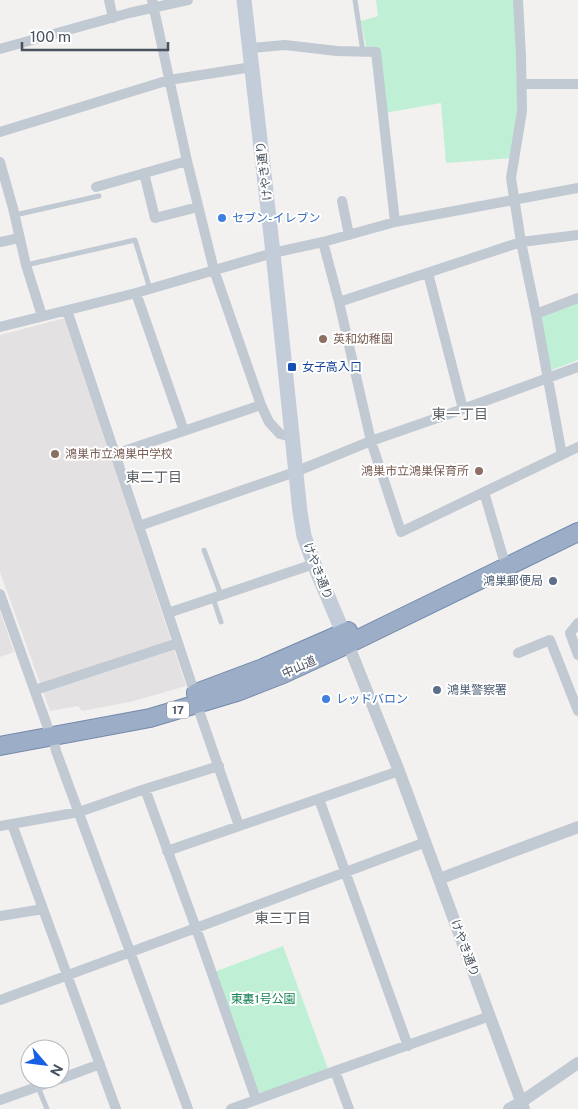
<svg xmlns="http://www.w3.org/2000/svg" width="578" height="1109" font-family="'Public Sans','Noto Sans JP',sans-serif">
  <rect width="100%" height="100%" fill="#f3f0f0"/>
  <path fill="#e4e1e2" d="M65,318L186,686L130,702L82,711L78,706L50,711L0,572V335Z
    M0,611L14,652L0,657Z"/>
  <path fill="#bff0d6" d="M376,0H518L522,111L513,158L446,163L441,103L385,113L376,49L367,50L361,21L378,16Z
    M578,301V360L552,370L547,367L540,318Z
    M283,946L328,1069L262,1094L259,1092L214,972Z"/>
  <g fill="none" stroke-linecap="round" stroke-linejoin="round">
    <g stroke="#7389ab" stroke-width="20">
      <path id="trunk" d="M196,693L263,668L348,631
        M0,746L150,718L237,692L283,674L348,644L578,532"/>
    </g>
    <path stroke="#c1c9d2" stroke-width="5" d="M355,0L363,52
      M15,215L99,196
      M26,265L135,240L150,289
      M204,550L221,595
      M213,598L221,622
      M38,1087L47,1109"/>
    <path stroke="#c1c9d2" stroke-width="10" d="M109,0L113,18
      M152,0L187,161L214,270L261,405L269,422L280,434L292,437
      M518,0L521,56L522,111L511,178L521,242L536,314L562,455
      M250,48L285,45L337,51L376,52L395,222
      M0,49L129,13L188,0
      M522,84H578
      M0,132L169,80L252,67
      M0,162L13,208L26,265L42,316
      M144,173L155,218L198,207
      M96,187L187,161
      M342,201L349,235
      M0,242L19,238
      M323,242L339,302L371,441L401,532L578,447
      M428,273L463,409
      M136,293L184,431
      M339,302L521,242L578,235
      M67,310L195,694
      M536,314L578,298
      M0,327L136,293L273,253L323,242L395,222L578,188
      M115,454L261,405
      M484,492L503,557
      M139,526L295,472L371,441L463,409L578,367
      M0,594L48,728
      M168,613L314,564
      M578,623L570,633L578,655
      M518,653L550,640L578,711
      M35,690L178,643
      M197,705L239,826
      M53,736L56,751L188,1109
      M145,789L196,928L256,1099
      M319,799L408,1046
      M12,824L116,1109
      M0,826L79,812L145,789L219,766
      M167,851L399,771
      M0,916L43,909
      M0,1000L196,928L426,842
      M335,1071L349,1109
      M60,1079L100,1064
      M0,1100L59,1079
      M231,1109L335,1071L490,1016"/>
    <path stroke="#c1c9d2" stroke-width="12" d="M348,644L399,771L524,1109
      M439,879L578,827
      M509,1109L521,1102L578,1063"/>
    <path stroke="#c3ccd9" stroke-width="15" d="M244,0L273,253L300,512L304,536L314,564L348,644"/>
    <use href="#trunk" stroke="#9caec7" stroke-width="18"/>
  </g>
  <g fill="#3f7fe0" stroke="#fff" stroke-width="2">
    <circle cx="222" cy="218" r="5"/>
    <circle cx="326" cy="699" r="5"/>
  </g>
  <g fill="#8d6e63" stroke="#fff" stroke-width="2">
    <circle cx="323" cy="339" r="5"/>
    <circle cx="55" cy="454" r="5"/>
    <circle cx="479" cy="471" r="5"/>
  </g>
  <rect fill="#1a4fb4" stroke="#fff" stroke-width="2" x="287" y="362" width="10" height="10" rx="2.5"/>
  <g fill="#5c6f8a" stroke="#fff" stroke-width="2">
    <circle cx="553" cy="581" r="5"/>
    <circle cx="437" cy="690" r="5"/>
  </g>
  <g text-anchor="middle" dominant-baseline="central" stroke-width="4" stroke-linejoin="round" paint-order="stroke">
    <rect fill="#fff" stroke="#7f868e" stroke-width="1" x="167" y="701.5" width="22" height="17" rx="4"/>
    <g font-size="11" font-weight="bold" fill="#48525e">
      <text x="178" y="710">17</text>
    </g>
    <g font-size="12" fill="#48525e" stroke="#fff">
      <text transform="translate(264 171) rotate(-97)">けやき通り</text>
      <text transform="translate(318 571) rotate(69)">けやき通り</text>
      <text transform="translate(299 667) rotate(-24)">中山道</text>
      <text transform="translate(465 948) rotate(70)">けやき通り</text>
    </g>
    <g font-size="12" fill="#366cbe" stroke="#fff" text-anchor="start">
      <text x="232" y="218">セブン-イレブン</text>
      <text x="336" y="699">レッドバロン</text>
    </g>
    <g font-size="12" fill="#785e54" stroke="#fff" text-anchor="start">
      <text x="333" y="339">英和幼稚園</text>
      <text x="65" y="454">鴻巣市立鴻巣中学校</text>
      <text x="469" y="471" text-anchor="end">鴻巣市立鴻巣保育所</text>
    </g>
    <g font-size="12" fill="#164399" stroke="#fff" text-anchor="start">
      <text x="302" y="367">女子高入口</text>
    </g>
    <g font-size="12" fill="#4e5e75" stroke="#fff" text-anchor="end">
      <text x="543" y="581">鴻巣郵便局</text>
      <text x="447" y="690" text-anchor="start">鴻巣警察署</text>
    </g>
    <g font-size="12" fill="#168155" stroke="#fff">
      <text x="263" y="999">東裏1号公園</text>
    </g>
    <g font-size="14" fill="#5c6065" stroke="#fff">
      <text x="460" y="414">東一丁目</text>
      <text x="154" y="477">東二丁目</text>
      <text x="283" y="918">東三丁目</text>
    </g>
  </g>
  <g transform="translate(45 1064) rotate(118)"><circle r="24" fill="#ffffff" stroke="#b6babf"/>
  <path d="M0-4L9 19L0 12L-9 19Z" fill="#1760e5"/>
  <text y="-8" font-size="14" font-weight="bold" text-anchor="middle" fill="#48525e">N</text>
  </g>
  <path d="M22 42v8h146v-8" fill="none" stroke="#48525e" stroke-width="2.5"/>
  <text x="30" y="42" font-size="15" fill="#48525e" stroke="#ffffff" stroke-width="4" paint-order="stroke">100 m</text>
</svg>
